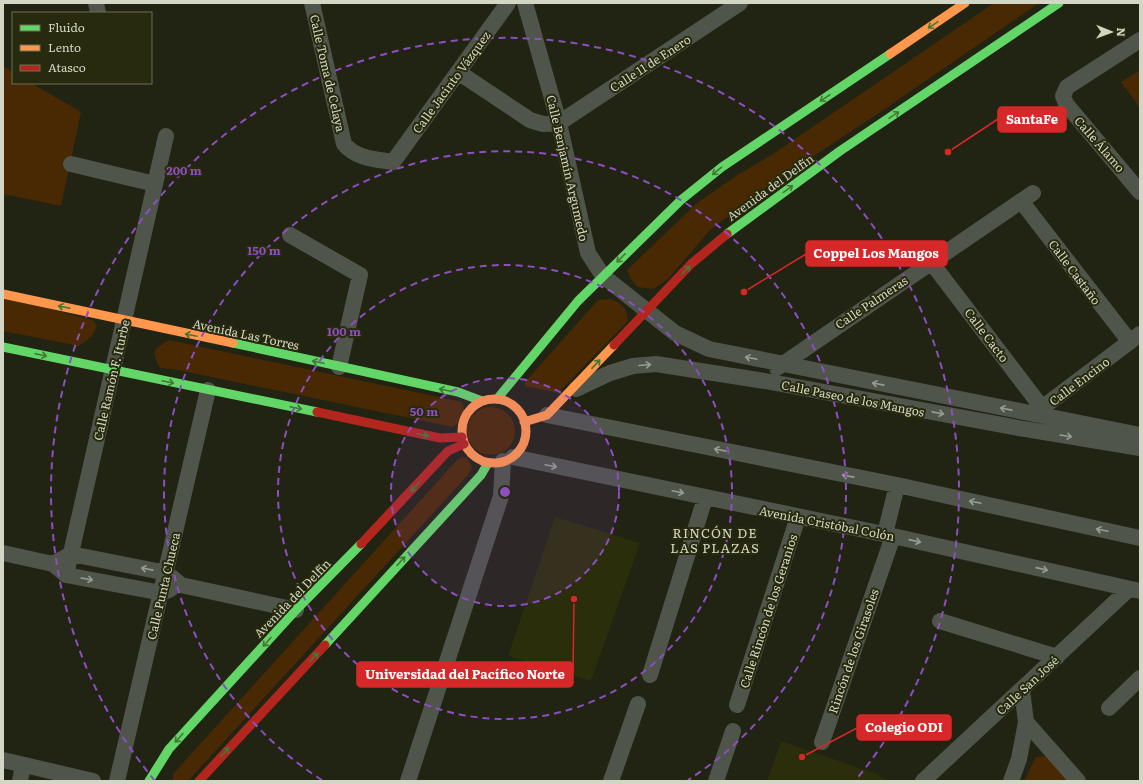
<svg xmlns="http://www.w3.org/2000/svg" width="1143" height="784" font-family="Literata,serif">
  <rect width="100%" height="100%" fill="#212313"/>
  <path fill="#2b2e0a" d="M555,517L640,543L591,681L508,656Z
    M781,741L877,774L886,781H767Z"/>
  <path fill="#492904" d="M994,3H1039L876,115L765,188L710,230L668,279L653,289L637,287L631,279L627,270L697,203L736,176L773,154Z
    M3,66L13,72V83H31L81,112L61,206L3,194Z
    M1140,70V108L1121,82Z
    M3,297L93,320L97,326L92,336L79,346L3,331Z
    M611,299C622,304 628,308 628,321L558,393L525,386V382L598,300Z
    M169,340L462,402C467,413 462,421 453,427L173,369L160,368L157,363L154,352L158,347Z
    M467 431a24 24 0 1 1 48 0a24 24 0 1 1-48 0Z
    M462,457L467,458L472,467L468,475L188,781H173V774L456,461Z
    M1047,756L1072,781H1024L1036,757Z"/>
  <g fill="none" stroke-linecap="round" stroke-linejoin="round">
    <path stroke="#4f554b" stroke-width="16" d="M96,3L98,13
      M312,3L344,144C357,159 374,159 393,162L508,3
      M525,3L559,123L588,253L603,276L675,333L709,349L1140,435
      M1140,40L1067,87L1063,96L1066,104L1140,192
      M458,72L530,120L543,124L559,123L740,3
      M71,164L155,184
      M1021,201L1130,342
      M290,235L360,275L339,367
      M931,262L1043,409
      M777,368L1033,193
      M576,389L610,373L633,366L656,364L765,381L1018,428L1140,448
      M1034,414L1140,334
      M547,415L897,485L1140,538
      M513,457L893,536L1140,591
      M885,534L897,485
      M3,553L53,564L66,575L162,593L171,589
      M53,564L71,554L167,573L181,585L296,610
      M66,575L166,136
      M940,621L1057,657
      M650,675L705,498
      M737,705L798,517
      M1109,708L1140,678
      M1026,722L1078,781
      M822,742L893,536
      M3,760L93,781
      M20,781L23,765
      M117,781L208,390
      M408,781L501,496L503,461
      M611,781L638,704
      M716,781L733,731
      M923,781L1129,589
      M1011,781L1019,759L1026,722L1022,690"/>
    <path stroke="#63d668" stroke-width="9" d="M727,234L840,151L1059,3
      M233,343L458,392L482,401
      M3,347L317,412
      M497,399L578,301L681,200L722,167L890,54
      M325,645L481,475L488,463
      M149,781L169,749L296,610L361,544"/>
    <path stroke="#ff974d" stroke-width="9" d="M890,54L965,3
      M3,294L233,343
      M462 431a32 32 0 1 1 64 0a32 32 0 1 1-64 0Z
      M524,422L547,415L614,345"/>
    <path stroke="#b3261e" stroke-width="9" d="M614,345L691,264L727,234
      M317,412L440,438L462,437
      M361,544L448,451L464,444
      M199,781L325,645"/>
  </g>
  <defs><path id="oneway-shaft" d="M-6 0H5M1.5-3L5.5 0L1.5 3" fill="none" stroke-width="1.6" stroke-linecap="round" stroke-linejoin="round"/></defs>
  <g stroke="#427735">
    <use href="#oneway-shaft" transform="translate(933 25) rotate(146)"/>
    <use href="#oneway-shaft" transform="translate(825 98) rotate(146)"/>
    <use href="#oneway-shaft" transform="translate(894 115) rotate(-34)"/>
    <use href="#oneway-shaft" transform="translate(717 171) rotate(141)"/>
    <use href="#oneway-shaft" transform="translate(788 189) rotate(-36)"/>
    <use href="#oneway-shaft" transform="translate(621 258) rotate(135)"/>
    <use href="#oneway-shaft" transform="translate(686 270) rotate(-46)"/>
    <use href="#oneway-shaft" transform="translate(64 307) rotate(-168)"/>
    <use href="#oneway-shaft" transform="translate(191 335) rotate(-168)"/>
    <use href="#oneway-shaft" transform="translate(41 355) rotate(12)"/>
    <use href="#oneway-shaft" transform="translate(318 362) rotate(-168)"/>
    <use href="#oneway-shaft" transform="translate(596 364) rotate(-47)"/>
    <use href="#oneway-shaft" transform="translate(168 382) rotate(12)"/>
    <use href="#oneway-shaft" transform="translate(445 390) rotate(-168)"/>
    <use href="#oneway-shaft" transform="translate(296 408) rotate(12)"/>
    <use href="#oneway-shaft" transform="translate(423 435) rotate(12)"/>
    <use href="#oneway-shaft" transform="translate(415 487) rotate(132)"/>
    <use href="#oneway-shaft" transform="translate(401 561) rotate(-48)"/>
    <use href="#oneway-shaft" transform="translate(267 642) rotate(132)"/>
    <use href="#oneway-shaft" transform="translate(314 657) rotate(-47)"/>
    <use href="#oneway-shaft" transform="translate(179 738) rotate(132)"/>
    <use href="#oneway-shaft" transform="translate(225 752) rotate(-47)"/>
  </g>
  <g stroke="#989c8e">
    <use href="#oneway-shaft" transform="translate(751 358) rotate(-168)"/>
    <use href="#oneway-shaft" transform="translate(645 365) rotate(-5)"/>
    <use href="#oneway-shaft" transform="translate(878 384) rotate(-169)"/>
    <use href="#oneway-shaft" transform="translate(1006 409) rotate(-169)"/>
    <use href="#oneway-shaft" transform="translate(938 413) rotate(11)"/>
    <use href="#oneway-shaft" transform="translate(1066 436) rotate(9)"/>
    <use href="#oneway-shaft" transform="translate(720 450) rotate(-169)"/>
    <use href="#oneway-shaft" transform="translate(551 466) rotate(12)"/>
    <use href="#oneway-shaft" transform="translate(848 476) rotate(-169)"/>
    <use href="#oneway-shaft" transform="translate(678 492) rotate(12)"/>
    <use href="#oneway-shaft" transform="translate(975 502) rotate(-168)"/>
    <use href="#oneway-shaft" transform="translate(1102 530) rotate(-168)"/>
    <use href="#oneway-shaft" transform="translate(915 541) rotate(13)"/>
    <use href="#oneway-shaft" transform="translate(147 569) rotate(-169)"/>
    <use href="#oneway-shaft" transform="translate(1042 569) rotate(13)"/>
    <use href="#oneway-shaft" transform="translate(87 579) rotate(10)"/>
  </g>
  <circle cx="505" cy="492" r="114" fill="#8d4ec0" fill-opacity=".12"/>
  <g fill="none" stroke="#8d4ec0" stroke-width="2" stroke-dasharray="7 5">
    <circle cx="505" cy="492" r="114"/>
    <circle cx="505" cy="492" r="227"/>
    <path d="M322 780A341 341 0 1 1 688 780"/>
    <path d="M155 781A454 454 0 1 1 855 781"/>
  </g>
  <g text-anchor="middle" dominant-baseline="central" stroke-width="4" stroke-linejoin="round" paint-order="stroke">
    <g font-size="12" fill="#d3d6c5" stroke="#272a0c">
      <text transform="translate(650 63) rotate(-33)">Calle 11 de Enero</text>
      <text transform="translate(328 73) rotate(77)">Calle Toma de Celaya</text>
      <text transform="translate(451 82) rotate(-54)">Calle Jacinto Vázquez</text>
      <text transform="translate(1100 144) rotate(49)">Calle Álamo</text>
      <text transform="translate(568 168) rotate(77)">Calle Benjamín Argumedo</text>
      <text transform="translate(770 187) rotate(-36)">Avenida del Delfín</text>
      <text transform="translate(1075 272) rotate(53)">Calle Castaño</text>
      <text transform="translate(871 302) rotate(-34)">Calle Palmeras</text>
      <text transform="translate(246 334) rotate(12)">Avenida Las Torres</text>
      <text transform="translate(987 335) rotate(53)">Calle Cacto</text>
      <text transform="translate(111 380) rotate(-77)">Calle Ramón F. Iturbe</text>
      <text transform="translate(1079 381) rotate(-37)">Calle Encino</text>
      <text transform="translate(853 398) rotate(11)">Calle Paseo de los Mangos</text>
      <text transform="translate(827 523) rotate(11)">Avenida Cristóbal Colón</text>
      <text transform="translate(163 586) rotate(-77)">Calle Punta Chueca</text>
      <text transform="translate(292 598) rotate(-46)">Avenida del Delfín</text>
      <text transform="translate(768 611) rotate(-72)">Calle Rincón de los Geranios</text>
      <text transform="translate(853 651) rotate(-71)">Rincón de los Girasoles</text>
      <text transform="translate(1027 685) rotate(-43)">Calle San José</text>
    </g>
    <g font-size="13" letter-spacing="1" fill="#d3d6c5" stroke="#272a0c">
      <text x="715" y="532">RINCÓN DE<tspan x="715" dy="15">LAS PLAZAS</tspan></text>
    </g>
  </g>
  <circle cx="505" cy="492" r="6" fill="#8d4ec0" stroke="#272a0c" stroke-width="2"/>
  <g font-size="12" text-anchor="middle" font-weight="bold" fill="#8d4ec0" stroke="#272a0c" stroke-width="4" stroke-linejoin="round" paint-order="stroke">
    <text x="184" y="175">200 m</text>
    <text x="264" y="255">150 m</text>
    <text x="344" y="336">100 m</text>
    <text x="424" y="416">50 m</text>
  </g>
  <path fill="none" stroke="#d62828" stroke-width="1.5" d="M948 152L998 119M744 292L806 254M574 599L573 674M802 757L857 728"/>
  <g fill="#d62828" stroke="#272a0c" stroke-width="1.5">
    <circle cx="948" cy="152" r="4"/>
    <circle cx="744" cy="292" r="4"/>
    <circle cx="574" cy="599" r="4"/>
    <circle cx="802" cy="757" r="4"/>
  </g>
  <g fill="#d62828" stroke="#d62828" stroke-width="1.5">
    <rect x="998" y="107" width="68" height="25" rx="4"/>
    <rect x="806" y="241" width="141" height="25" rx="4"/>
    <rect x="357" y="662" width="216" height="25" rx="4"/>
    <rect x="857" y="715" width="94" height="25" rx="4"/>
  </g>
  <g font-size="13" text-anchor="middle" font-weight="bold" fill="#fff">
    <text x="1032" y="124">SantaFe</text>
    <text x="876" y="258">Coppel Los Mangos</text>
    <text x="465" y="679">Universidad del Pacífico Norte</text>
    <text x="904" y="732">Colegio ODI</text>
  </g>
  <rect width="1143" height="784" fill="none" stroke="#d3d6c5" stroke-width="8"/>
  <rect x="12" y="12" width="140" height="72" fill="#272a0c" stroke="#6c6f56"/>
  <rect x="20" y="25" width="20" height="6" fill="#63d668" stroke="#6c6f56"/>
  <text x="48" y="32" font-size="12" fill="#d3d6c5">Fluido</text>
  <rect x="20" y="45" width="20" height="6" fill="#ff974d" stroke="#6c6f56"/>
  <text x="48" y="52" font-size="12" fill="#d3d6c5">Lento</text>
  <rect x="20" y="65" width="20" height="6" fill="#b3261e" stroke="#6c6f56"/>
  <text x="48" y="72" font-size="12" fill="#d3d6c5">Atasco</text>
  <g transform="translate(1111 32) rotate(91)" stroke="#272a0c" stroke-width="3" paint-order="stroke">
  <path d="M0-3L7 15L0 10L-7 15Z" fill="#d3d6c5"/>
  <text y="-6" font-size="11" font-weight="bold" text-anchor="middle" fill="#d3d6c5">N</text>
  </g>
</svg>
